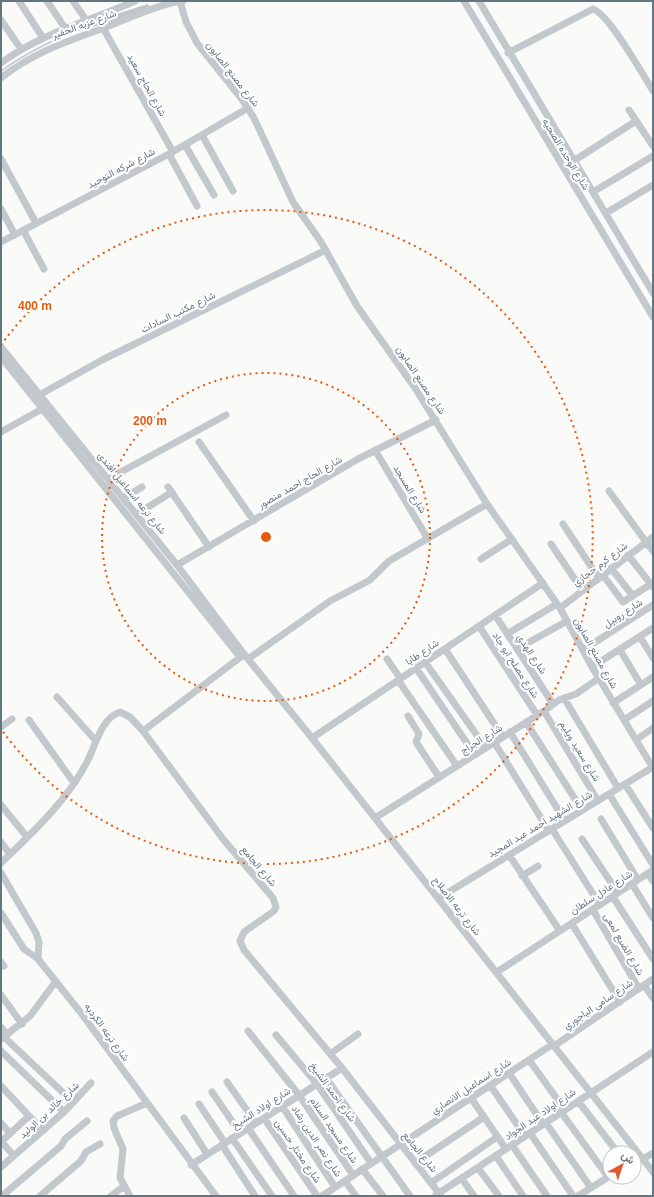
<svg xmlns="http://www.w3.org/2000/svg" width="654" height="1197" font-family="Helvetica,Vazirmatn,sans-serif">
  <rect width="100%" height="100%" fill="#fafaf8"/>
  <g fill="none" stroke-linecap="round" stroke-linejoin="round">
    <path stroke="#bbc7cb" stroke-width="1.5" d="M1,71C30,50 61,36 94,24"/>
    <path stroke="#bbc7cb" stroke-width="5.5" d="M94,24L147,7"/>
    <path stroke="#c3c8cc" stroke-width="7" d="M19,1L43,38
      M47,1L65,28
      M73,1L86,20
      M180,1L186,22L197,43L241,98L254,118L293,202L321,242L357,306L415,388L487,504L560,608L592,667L653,768
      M464,1L653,317
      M479,1L653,293
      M1,20L21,49
      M103,28L173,152
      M508,53L593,9C609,14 643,75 653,91
      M1,63C41,33 90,21 135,1
      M1,78C36,50 73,40 114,24C136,15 160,4 183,1
      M629,110L653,146
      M202,135L233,191
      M185,145L214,195
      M169,154L197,206
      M1,159L36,223
      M575,160L636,121
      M593,192L653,156
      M1,209L15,235
      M606,213L653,185
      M23,230L44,269
      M1,242L169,154L248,108
      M1,347L177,565L244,654L312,738L653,1172
      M1,357L240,657
      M41,394L102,360L326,250
      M1,432L42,409
      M199,442L254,521
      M375,450L428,539
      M108,479L226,415
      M168,487L209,547
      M609,491L646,542
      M124,498L142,487
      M137,514L172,492
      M563,524L598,577
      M646,542L653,551
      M551,544L582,590
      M628,555L653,587
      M481,559L512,539
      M177,565L358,459L436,420
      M611,568L633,596
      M602,574L623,602L651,584
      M560,608L653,537
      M495,615L553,704
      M479,626L537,715
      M507,634L557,604
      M640,637L653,658
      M445,649L503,737
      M517,649L567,621
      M583,650L653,605
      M620,650L641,685
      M248,659L330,601L370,580L389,561L487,504
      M387,659L400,678
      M425,662L486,748
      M592,667L653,628
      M416,668L475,755
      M398,680L457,766
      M57,697L96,741
      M564,698L618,788
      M613,703L653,677
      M544,711L598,801
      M408,716L419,734L416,742L439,777
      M29,720L74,783
      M624,720L653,701
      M526,722L582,810
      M1,727L12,719
      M143,731L242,656
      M510,732L565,821
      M312,738L543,583
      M636,740L653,728
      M494,742L549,831
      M625,784L653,828
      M609,794L653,865
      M1,805L27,837
      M375,818L544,711L559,700L576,694L599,678
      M601,819L638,880
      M552,829L600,905
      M582,839L618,893
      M1,842L10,854
      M509,855L560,931
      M1,863C32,833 67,801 87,762C95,747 101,718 120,712L130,717L143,731L223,839L273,898L276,907L274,911L244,932L240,941L244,950L342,1068L441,1196
      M1,873L36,933L39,942L38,959L81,1013L216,1196
      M648,874L653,881
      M522,876L538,866
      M632,884L653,918
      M613,897L653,959
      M439,898L653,767
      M593,910L639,989
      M1,913L24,949L38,959
      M572,924L620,1002
      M1,962L4,966
      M497,972L653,870
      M644,985L653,998
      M1,995L22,1024
      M1,1027L7,1035
      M248,1031L299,1095L353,1175
      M276,1035L317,1084L371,1163
      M4,1037L73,1102
      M1,1039L30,1016L56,981
      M554,1046L653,979
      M1,1051L64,1112
      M330,1054L358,1034
      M529,1060L565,1110
      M509,1073L543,1124
      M326,1078L410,1196
      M227,1082L256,1123
      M490,1085L525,1136
      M1,1086L43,1131
      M212,1092L240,1133
      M471,1098L506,1149
      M578,1101L618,1153
      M199,1104L225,1143
      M282,1106L335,1187
      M561,1112L608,1177
      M184,1118L207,1154
      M264,1118L317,1196
      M1,1123L10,1133
      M546,1123L591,1188
      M248,1128L294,1196
      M530,1133L573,1196
      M232,1138L272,1196
      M1,1141L14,1156
      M2,1141L29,1116
      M222,1145L255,1196
      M512,1145L547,1196
      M496,1156L523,1196
      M643,1159L653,1153
      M415,1163L484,1117
      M191,1165L342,1068
      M1,1167L64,1112L91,1083
      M478,1168L499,1196
      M362,1169L383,1196
      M462,1179L474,1196
      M345,1181L356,1196
      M431,1183L497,1137
      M436,1195L653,1052
      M2,1196L61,1146L65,1139L87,1121
      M40,1196L81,1161L86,1152L100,1144
      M111,1196L124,1186
      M130,1196L120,1178L123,1149L114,1128L113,1121L117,1116L147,1103
      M322,1196L553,1044
      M578,1196L610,1176"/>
  </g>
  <g fill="none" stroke="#e8590c" stroke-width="2" stroke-dasharray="2 4">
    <circle cx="266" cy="537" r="164"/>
    <path d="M1 345A327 327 0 1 1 1 729"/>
  </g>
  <g text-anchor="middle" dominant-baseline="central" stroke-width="4" stroke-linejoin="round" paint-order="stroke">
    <g font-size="10" fill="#657683" stroke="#fff">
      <text transform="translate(84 24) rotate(-20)">شارع عزبه الحفير</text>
      <text transform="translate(233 74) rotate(52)">شارع مصنع الصابون</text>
      <text transform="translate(147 85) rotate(61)">شارع الحاج سعيد</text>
      <text transform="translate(566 154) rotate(59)">شارع الوحده الصحيه</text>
      <text transform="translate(121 168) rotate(-28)">شارع شركه التوحيد</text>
      <text transform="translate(178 312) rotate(-26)">شارع مكتب السادات</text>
      <text transform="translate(421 380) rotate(56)">شارع مصنع الصابون</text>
      <text transform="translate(300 482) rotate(-30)">شارع الحاج احمد منصور</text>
      <text transform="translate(410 489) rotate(59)">شارع المسجد</text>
      <text transform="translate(132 493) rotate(51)">شارع ترعه اسماعيل افندى</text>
      <text transform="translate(600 564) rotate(-37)">شارع كرم حجازي</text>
      <text transform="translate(623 613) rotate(-33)">شارع روبيل</text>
      <text transform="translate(422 652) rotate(-34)">شارع طابا</text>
      <text transform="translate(596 653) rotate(61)">شارع مصنع الصابون</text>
      <text transform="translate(532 654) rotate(57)">شارع الهدي</text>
      <text transform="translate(516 665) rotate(57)">شارع مصلح ابو جاد</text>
      <text transform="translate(481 739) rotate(-32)">شارع الجراج</text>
      <text transform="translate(580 751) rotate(59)">شارع سعيد ويليم</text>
      <text transform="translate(540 824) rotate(-31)">شارع الشهيد احمد عبد المجيد</text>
      <text transform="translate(259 866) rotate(50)">شارع الجامع</text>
      <text transform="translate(601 892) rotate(-33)">شارع عادل سلطان</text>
      <text transform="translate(457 906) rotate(52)">شارع ترعه الاصلاح</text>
      <text transform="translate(624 944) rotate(60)">شارع الضبع لمعى</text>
      <text transform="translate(598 1004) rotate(-34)">شارع سامى الباجوري</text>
      <text transform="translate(107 1032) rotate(54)">شارع ترعه الكرديه</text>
      <text transform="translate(471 1086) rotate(-33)">شارع اسماعيل الانصاري</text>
      <text transform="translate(333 1092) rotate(54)">شارع احمد الشيخ</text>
      <text transform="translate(261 1108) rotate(-33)">شارع اولاد الشيخ</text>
      <text transform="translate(49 1110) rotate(-43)">شارع خالد بن الوليد</text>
      <text transform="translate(540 1114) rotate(-34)">شارع اولاد عبد الجواد</text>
      <text transform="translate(334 1130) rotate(56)">شارع مسجد السلام</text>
      <text transform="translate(317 1141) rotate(57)">شارع نصر الدين رشاد</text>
      <text transform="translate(298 1151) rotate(56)">شارع مختار حسين</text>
      <text transform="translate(420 1152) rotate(51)">شارع الجامع</text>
    </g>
  </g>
  <circle cx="266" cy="537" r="6" fill="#e8590c" stroke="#fff" stroke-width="2"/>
  <g font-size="12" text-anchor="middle" font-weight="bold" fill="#e8590c" stroke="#fff" stroke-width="4" stroke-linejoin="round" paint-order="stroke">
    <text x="35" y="310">400 m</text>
    <text x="150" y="425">200 m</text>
  </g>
  <rect width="654" height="1197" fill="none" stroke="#657683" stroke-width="4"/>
  <g transform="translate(622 1165) rotate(40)"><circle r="19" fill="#ffffff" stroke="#c1c8cd"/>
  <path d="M0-3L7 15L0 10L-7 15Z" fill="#e4572e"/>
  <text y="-6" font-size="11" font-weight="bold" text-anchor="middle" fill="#657683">ش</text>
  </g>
</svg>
